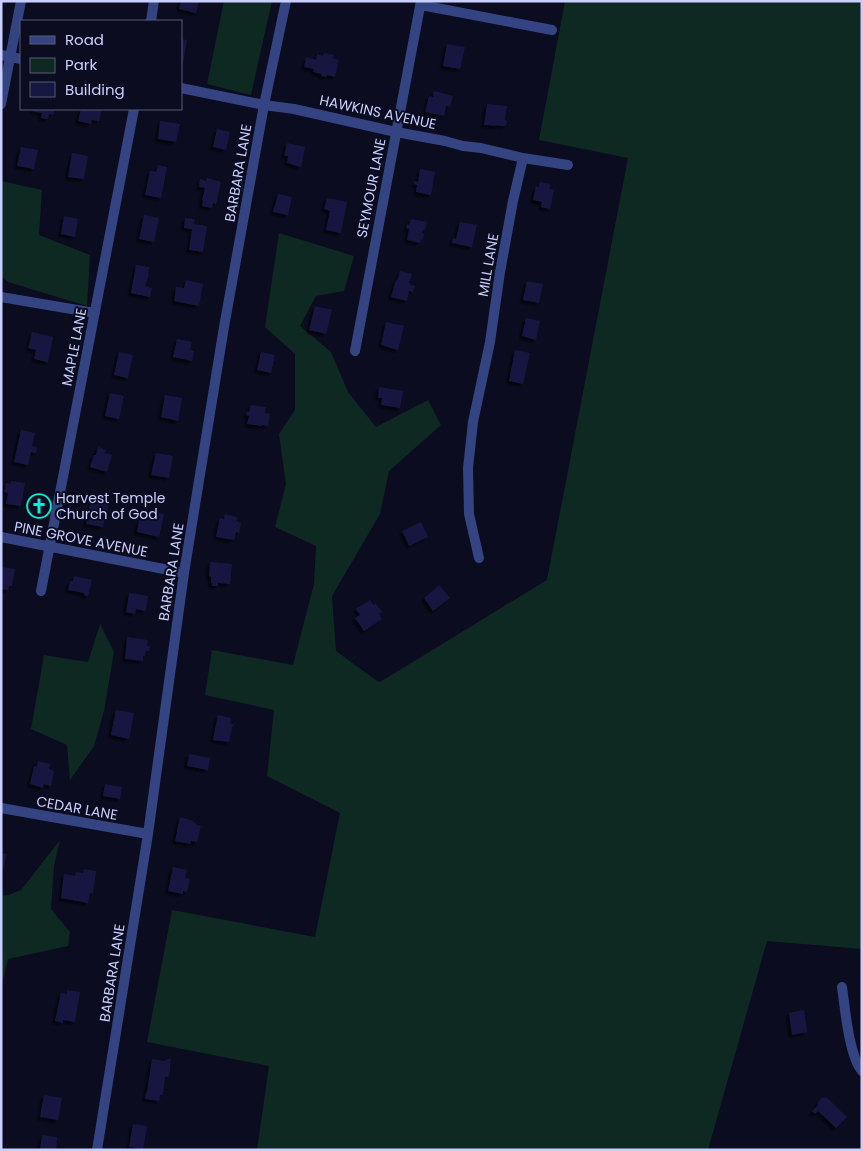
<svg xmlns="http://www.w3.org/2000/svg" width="863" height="1151" font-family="Poppins,sans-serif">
  <defs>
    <filter id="shadow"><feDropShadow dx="-3" dy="3" stdDeviation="1" flood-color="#0009"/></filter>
  </defs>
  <rect width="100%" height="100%" fill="#0b0c1f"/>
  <path fill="#0e2922" d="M224,1H272L251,95L207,84Z
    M565,1H862V949L767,941L708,1150H257L269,1066L147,1042L172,910L315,937L340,813L267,776L274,710L205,695L212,650L293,665L314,584L316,546L275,527L286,484L279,434L295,410V354L265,327L279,233L354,256L344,291L316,296L300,326L331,352L348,392L376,427L428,400L441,425L389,471L380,514L332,596L336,651L377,681L380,682L547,580L628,158L539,140Z
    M1,181L42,190L39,235L90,255L87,306L8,282L1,276Z
    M100,624L114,652L104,711L94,746L70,780L67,745L31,729L44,655L88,662Z
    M60,840L54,866L51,909L70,932L68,946L8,959L1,989V896L9,895L21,890Z"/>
  <path fill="#161841" filter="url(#shadow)" d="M181,1H199L196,13L179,9Z
    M181,39L187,40L183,63H181Z
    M447,44L465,47L460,69L443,66Z
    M324,53L334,55L333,58L339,60L335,77L327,75L326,77L321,76V74L313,72L314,69L304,67L306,57L316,60L317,54L323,56Z
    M434,91L453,96L450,107L446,106L444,116L425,112L429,96L433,97Z
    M487,104L507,106L505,120L507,121L506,126L484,125Z
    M32,109H55L53,115L49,114L48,119L41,118L42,113L32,111Z
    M81,109H102L99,121L92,120L91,124L78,121Z
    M160,121L180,124L176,142L158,139Z
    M217,129L230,132L226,150L213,147Z
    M287,143L305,147L301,167L287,163L288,156H284Z
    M21,147L38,150L34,169L17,166Z
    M72,153L88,156L84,179L68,177Z
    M158,165L167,167L161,198L145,195L150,171L156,172Z
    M420,169L435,172L431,195L416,192L417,185L414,184V181L418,182Z
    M207,178L221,182L216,204L213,203L212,208L202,206L203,201L202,200L205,188L199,187L200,179L206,181Z
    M540,182L550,184L549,189L554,190L550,209L541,207L542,202L533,200L536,186L539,187Z
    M278,194L292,197L288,215L273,212Z
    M327,198L347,202L341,233L326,230L330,211L324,209Z
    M144,215L159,218L154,242L139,239Z
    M64,216L78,219L75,237L61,234Z
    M185,218L195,219L194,224L207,226L203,252L189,250L192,229L184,228Z
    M411,219L427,222L425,230H423L422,233L424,234L423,240L421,239L420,243L407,240L409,229L406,228L407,224L409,225Z
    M460,222L477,225L472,247L452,243L453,238L456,239Z
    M136,265L149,267L148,274H149L145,286L152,288L150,297L131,293Z
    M400,271L412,274L409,283L411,284L410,285L415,286L413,292L409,291L407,301L391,297L396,280L397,281Z
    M186,280L203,284L199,306L174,301L176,287L184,288Z
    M527,281L543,284L539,303L523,300Z
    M315,306L332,310L326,334L309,330Z
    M526,318L540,321L536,340L522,336Z
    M386,322L404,326L398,350L381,345Z
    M32,332L53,337L48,362L34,359L36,350L28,348Z
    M177,339L192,342L190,350L194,351L192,361L173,357Z
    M515,350L530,353L523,384L509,381Z
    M119,352L133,355L128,378L114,375Z
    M261,352L275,355L271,373L257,370Z
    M379,387L403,391L400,408L381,405L382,398H378Z
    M110,393L124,396L119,419L105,416Z
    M165,395L182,398L178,421L161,417Z
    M251,405L266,407L265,413L270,414L268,426L262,425V426L247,424L249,416L246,415L247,411L249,412Z
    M21,430L35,433L32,446L37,447L36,453L31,452L28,465L14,462Z
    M98,447L106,450L105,453L112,455L107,472L90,467L94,455H96Z
    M156,453L173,456L169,478L151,475Z
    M11,481L25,483L21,506L6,504L8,493L4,492L6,483L11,484Z
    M91,499L109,503L106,517H105L103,527L86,524Z
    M147,511L164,514L159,537L137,532L139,520L145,521Z
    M225,514L237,517L236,521L241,523L239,533L236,532L234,540L216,537L220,518L224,519Z
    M421,522L428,537L409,546L402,531Z
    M210,562L232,564L230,584L218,583V586H212V583H211V577L209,576Z
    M1,567L15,569L12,586H9L8,590L1,589Z
    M74,576L92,580L88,596L84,595V593L68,590L70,581H73Z
    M439,585L450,598L433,611L424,598Z
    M129,593L148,596L146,611L136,609L135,614L126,612Z
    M370,600L373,605L376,604L382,612L379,614L382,619L364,631L355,618L360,615L356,609Z
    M127,637L148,640L147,646H150L149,651H146L145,656H143V661L125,659Z
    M116,710L134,713L129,739L111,735Z
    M218,715L231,718L230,723L233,724L229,742L213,740Z
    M189,754L210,758L208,770L187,766Z
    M38,761L50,764L49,769L54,771L51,786L44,784L43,788L30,784L34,766H37Z
    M105,784L122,787L120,799L103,796Z
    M180,817L193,821L197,825L201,826L197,842L191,841L190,844L175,841Z
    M1,853L7,854L3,870L1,869Z
    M173,867L187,870L185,878L190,879L187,892L183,891V894L168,891Z
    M84,869L96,871L93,894L90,893L88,903L61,898L64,874L75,876L76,872L83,873Z
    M67,990L80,992L75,1022L63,1020V1023L55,1021L61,993L67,994Z
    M804,1010L807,1032L792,1035L789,1013Z
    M171,1058L169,1077H165L163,1095H160L159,1101L145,1099L146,1092H147L152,1059L164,1061Z
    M44,1095L62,1098L58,1120L40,1117Z
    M823,1097L825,1099L826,1097L847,1117L836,1128L818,1111L815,1114L812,1111L818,1105L817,1103Z
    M133,1124L147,1126L143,1149L129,1147Z
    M42,1135L57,1137L56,1150H40Z"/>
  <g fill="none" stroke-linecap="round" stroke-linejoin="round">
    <path stroke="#344381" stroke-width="10" d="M421,5L552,30
      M151,21L154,1
      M1,55L21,59
      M181,88L264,105L294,109L396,132L445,141L463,146L481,148L523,158L568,165
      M1,104L21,1
      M1,297L95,313
      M355,351L421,1
      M1,537L184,573
      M479,558L469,514L468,468L473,422L490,342L500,272L513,201L523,158
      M41,591L134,109
      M1,808L148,834
      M842,987C845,1008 849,1056 862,1071
      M97,1150L148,834L184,573L224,327L264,105L286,1"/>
  </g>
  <defs>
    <g id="church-ring" transform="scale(1.25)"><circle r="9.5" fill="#0b0c1f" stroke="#00f4d4" stroke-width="1.5"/><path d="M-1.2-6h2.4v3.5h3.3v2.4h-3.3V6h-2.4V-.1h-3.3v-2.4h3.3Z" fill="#00f4d4"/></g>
  </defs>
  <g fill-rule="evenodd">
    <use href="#church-ring" x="39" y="506"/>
  </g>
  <g text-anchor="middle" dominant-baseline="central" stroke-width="4" stroke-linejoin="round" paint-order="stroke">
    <g font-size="14" fill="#c9d0ff" stroke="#0b0c1f">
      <text transform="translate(378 112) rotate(12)">HAWKINS AVENUE</text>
      <text transform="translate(238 173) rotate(-80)">BARBARA LANE</text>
      <text transform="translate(371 188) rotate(-79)">SEYMOUR LANE</text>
      <text transform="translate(488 265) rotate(-80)">MILL LANE</text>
      <text transform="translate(74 347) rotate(-79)">MAPLE LANE</text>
      <text transform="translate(81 539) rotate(11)">PINE GROVE AVENUE</text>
      <text transform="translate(171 572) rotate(-81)">BARBARA LANE</text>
      <text transform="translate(77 808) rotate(10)">CEDAR LANE</text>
      <text transform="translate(112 973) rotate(-81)">BARBARA LANE</text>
    </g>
    <g font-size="14" fill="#c9d0ff" stroke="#0b0c1f" text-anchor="start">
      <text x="56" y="498">Harvest Temple<tspan x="56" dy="16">Church of God</tspan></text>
    </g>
  </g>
  <rect width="863" height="1151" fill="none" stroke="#c9d0ff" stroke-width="5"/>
  <rect x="20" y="20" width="162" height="90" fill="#0b0c1f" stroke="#575a79"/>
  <rect x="30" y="36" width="25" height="8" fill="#344381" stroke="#575a79"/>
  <text x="65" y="45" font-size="15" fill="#c9d0ff">Road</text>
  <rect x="30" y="58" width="25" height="15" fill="#0e2922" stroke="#575a79"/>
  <text x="65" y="70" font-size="15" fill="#c9d0ff">Park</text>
  <rect x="30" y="82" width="25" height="15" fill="#161841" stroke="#575a79"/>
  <text x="65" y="95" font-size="15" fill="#c9d0ff">Building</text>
</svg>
